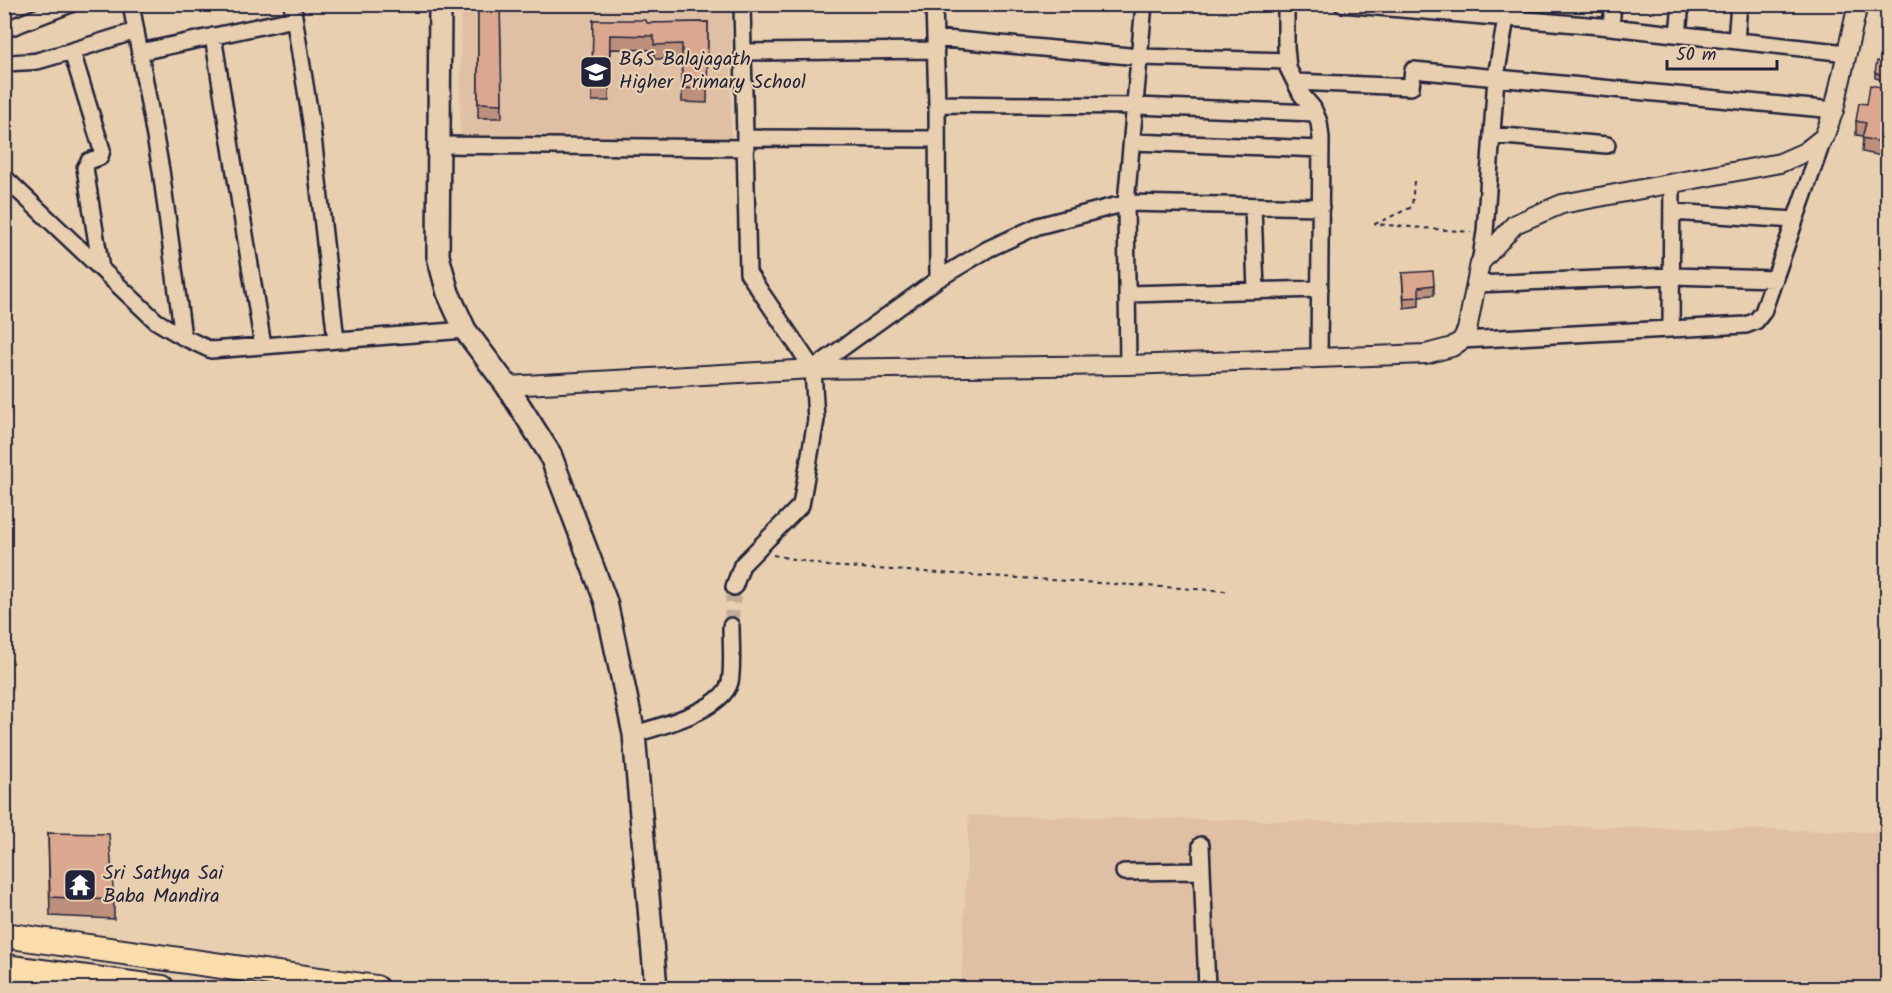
<svg xmlns="http://www.w3.org/2000/svg" width="1892" height="993" font-family="Kalam,sans-serif">
  <rect width="100%" height="100%" fill="#e8cfb0"/>
  <filter id="ink" filterUnits="userSpaceOnUse"><feTurbulence type="fractalNoise" baseFrequency=".0167" numOctaves="2"/><feDisplacementMap in="SourceGraphic" scale="12" xChannelSelector="R" yChannelSelector="G"/><feConvolveMatrix kernelMatrix="1 2 1 2 8 2 1 2 1" color-interpolation-filters="sRGB"/></filter>
  <g filter="url(#ink)">
    <path fill="#e0c0a4" d="M461,5H731V144L460,139Z
      M969,815L1887,832V981L961,986Z"/>
    <g fill="none" stroke-linecap="round" stroke-linejoin="round">
      <path stroke="#c0ac99" stroke-width="15" stroke-dasharray="15 8" stroke-linecap="butt" d="M731,626L734,587"/>
      <g stroke="#22223b" stroke-width="20">
        <path id="minor" d="M131,4L161,170L183,337
          M292,4L312,128L336,340
          M934,4L937,104L938,279
          M1286,4V47L1288,68L1301,94L1313,108L1319,122L1321,138L1319,358
          M1342,4L1611,27L1847,53
          M1611,27L1613,4
          M4,30L71,4
          M1678,34L1681,4
          M213,36L263,346
          M935,38L1140,57L1287,61
          M1736,41L1739,4
          M72,52L102,150L100,157L89,161L85,168L101,269
          M140,52L294,19
          M743,52L936,50
          M4,65C12,61 27,63 37,61C70,52 103,41 136,31
          M1295,82L1411,87L1413,70L1834,110
          M937,104L1136,106L1315,113
          M1492,135L1607,145
          M745,138L937,139
          M1133,142L1321,149
          M439,145L746,148
          M4,177L156,321L183,337L211,350L465,330
          M1253,206L1256,291
          M1672,212L1795,220
          M1480,263L1485,232L1496,77L1506,18
          M1476,284L1672,276L1775,279
          M1128,294L1320,289
          M1671,329L1672,183
          M1462,340L1746,325L1756,321L1763,312L1824,137
          M1128,365L1126,203L1144,4
          M813,369L938,279L988,249L1038,226L1126,203L1321,207
          M734,587L742,565L801,505L816,420L813,369L748,273L742,4
          M634,734C659,727 723,710 730,682C733,669 731,641 731,626
          M1201,845L1207,988
          M1124,872L1202,871"/>
      </g>
      <g stroke="#22223b" stroke-width="22">
        <path id="tertiary" d="M507,386L813,369L1128,365L1426,354L1452,347L1462,340L1467,330L1480,263L1515,224L1562,204L1780,163L1805,152L1824,137L1834,110L1858,4"/>
      </g>
      <g stroke="#22223b" stroke-width="26">
        <path id="secondary" d="M440,4L438,256L448,293L465,330L507,386L550,454L606,602L634,734L656,988"/>
      </g>
      <g stroke="#22223b" stroke-width="28">
        <path id="trunk" d="M4,935L376,988
          M4,967L162,988"/>
      </g>
      <path stroke="#22223b" stroke-width="2" stroke-dasharray="4.5 4.5" stroke-linecap="butt" d="M1414,181L1412,207L1375,224L1471,232
        M773,555L828,566L1227,591"/>
      <use href="#minor" stroke="#e8cfb0" stroke-width="15"/>
      <use href="#tertiary" stroke="#e8cfb0" stroke-width="18"/>
      <use href="#secondary" stroke="#e8cfb0" stroke-width="21"/>
      <use href="#trunk" stroke="#faddab" stroke-width="24"/>
    </g>
    <path fill="#bc907b" stroke="#22223b" stroke-width="1.5" d="M478,4H500L502,118H478Z
      M593,20L647,23L708,22L707,103L682,102V59H654V50L610,49L609,101H592Z
      M1887,63V81L1875,78V73Z
      M1881,94L1887,95V157L1862,152L1863,136L1856,135V121L1867,104Z
      M1402,273L1434,285V295L1419,296V306L1404,308Z
      M48,833L114,900V919L50,916Z"/>
    <path fill="#dba88f" stroke="#22223b" stroke-width="1.5" d="M478,4H500L502,104L478,103Z
      M593,20H646L647,23L708,22L707,89L682,88V44L654,45V36L610,35L609,87L592,86Z
      M1877,61L1887,63V76L1875,73Z
      M1870,85L1881,87L1880,94L1887,95V143L1862,138L1866,123L1856,121L1859,103L1867,104Z
      M1433,271L1434,285L1419,287V297L1404,298L1402,273Z
      M48,833L109,834L114,900L50,897Z"/>
  </g>
  <defs>
    <g id="school-square" transform="scale(1.725)"><rect x="-9" y="-9" width="18" height="18" rx="4" fill="#22223b" stroke="#e8cfb0"/><path d="M0-5L7-2L0 1L-7-2ZM-4 1L0 2.5L4 1V4Q0 6-4 4Z" fill="#fff"/></g>
    <g id="temple-square" transform="scale(1.725)"><rect x="-9" y="-9" width="18" height="18" rx="4" fill="#22223b" stroke="#e8cfb0"/><path d="M0-6L5-2H3V0L6.5 2.5H4V6H1.5V3h-3V6H-4V2.5H-6.5L-3 0V-2H-5Z" fill="#fff"/></g>
  </defs>
  <g fill-rule="evenodd">
    <use href="#school-square" x="596" y="72"/>
    <use href="#temple-square" x="80" y="885"/>
  </g>
  <g text-anchor="middle" dominant-baseline="central" stroke-width="4.5" stroke-linejoin="round" paint-order="stroke">
    <g font-size="20" fill="#22223b" stroke="#e8cfb0" text-anchor="start">
      <text x="619" y="60">BGS Balajagath<tspan x="619" dy="23">Higher Primary School</tspan></text>
      <text x="103" y="874">Sri Sathya Sai<tspan x="103" dy="23">Baba Mandira</tspan></text>
    </g>
  </g>
  <rect width="1892" height="993" fill="none" stroke="#e8cfb0" stroke-width="24"/>
  <rect x="12" y="12" width="1868" height="969" fill="none" stroke="#22223b" stroke-width="2" filter="url(#ink)"/>
  <path d="M1667 60v9h110v-9" fill="none" stroke="#22223b" stroke-width="3"/>
  <text x="1676" y="60" font-size="18" fill="#22223b" stroke="#e8cfb0" stroke-width="4.5" paint-order="stroke">50 m</text>
</svg>
